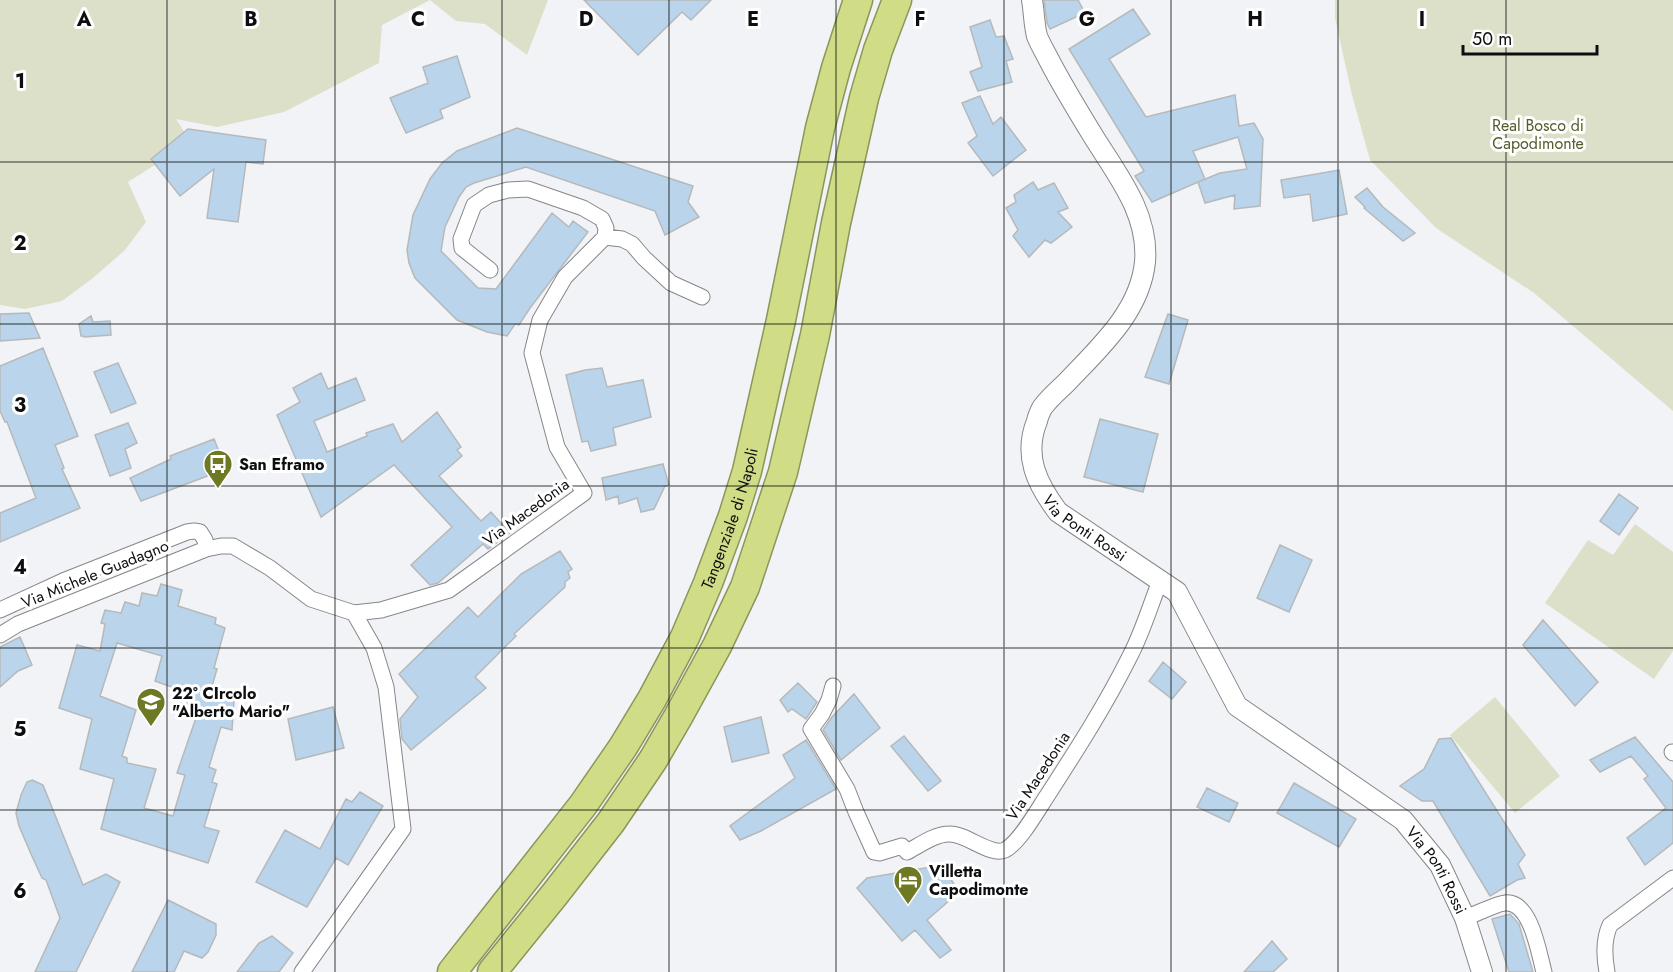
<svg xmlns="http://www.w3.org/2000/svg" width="1673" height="972" font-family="Jost,sans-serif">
  <rect width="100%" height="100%" fill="#f1f3f6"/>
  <path fill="#dce0c9" d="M0,0H548L527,55L485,24L456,21L430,0L382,25L379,63L284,112L217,127L176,119L191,142L128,182L146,222L125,250L93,278L62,301L25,309L0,305Z
    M1335,0H1673V411L1534,293L1436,228L1370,160L1352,95L1335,18Z
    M1635,524L1673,552V651L1654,679L1545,603L1588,540L1613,555Z
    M1495,697L1560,776L1515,813L1450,735Z"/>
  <path fill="#b9d4eb" stroke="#b6b9bb" stroke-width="1.5" fill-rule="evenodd" d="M584,0H711L691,20L682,12L638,55Z
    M1044,0H1078L1085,13L1050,29L1047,23Z
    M1133,9L1150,34L1109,59L1146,117L1235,95L1239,126L1254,123L1263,139L1260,206L1234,209L1235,195L1205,203L1198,182L1152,202L1135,176L1144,171L1069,49ZM1238,137L1247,169L1220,173L1198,182L1205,179L1193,151Z
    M990,20L996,37L1004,36L1013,59L1006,61L1012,82L978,91L970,72L982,67L970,27Z
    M457,56L470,97L440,110L443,118L406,133L390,98L428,83L423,67Z
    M980,96L993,124L1001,117L1026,150L993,176L968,143L977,136L962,103Z
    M517,128L693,186L688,202L699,217L665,235L655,211L526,167L474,183L466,187L459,197L445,227L441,251L478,288L496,289L552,213L569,227L573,221L588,232L530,308L519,325L515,324L507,336L487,332L457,320L415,278L409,263L407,250L413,215L430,179L442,163L457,151Z
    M188,129L266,140L263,164L246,162L238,222L207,218L214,169L180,196L151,159Z
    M1339,170L1347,214L1313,221L1310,194L1284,198L1281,180Z
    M1033,182L1038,190L1054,183L1068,208L1058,212L1072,227L1051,243L1045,240L1029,257L1013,236L1018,230L1006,208L1016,202L1014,195Z
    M1367,188L1383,207L1415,233L1403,241L1364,208L1365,207L1355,197Z
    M29,313L40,338L0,341V314Z
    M1168,314L1188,320L1169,384L1145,377Z
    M91,316L93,322L110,321L111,335L84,337L83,336H81L79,324Z
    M43,348L78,436L55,445L64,468L62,469L80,508L0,542V513L36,498L7,422H5L0,411V366Z
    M118,363L136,403L111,413L94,372Z
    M602,368L607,387L643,380L651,417L613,428L616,445L591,451L588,441L582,442L566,375L585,370Z
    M321,373L328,389L356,378L365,400L314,421L327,452L367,436L366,433L393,424L402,442L437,412L461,447L457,450L462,456L439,476L481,521L491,512L510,533L488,549L483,544L438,583L430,585L411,565L452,527L394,465L321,517L277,415L300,402L293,388Z
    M1100,419L1158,434L1143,492L1084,477Z
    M128,423L137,443L125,449L131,468L110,476L95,435Z
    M214,439L226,469L141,501L130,478L171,459L170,456Z
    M663,464L669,485L665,486L654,509L641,512L637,498L619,504L618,496L606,500L602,478Z
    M1619,494L1638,508L1619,535L1600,521Z
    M1280,545L1312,560L1289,612L1257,598Z
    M560,551L572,569L568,572L570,578L565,582V587L514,634L516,636L475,677L486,688L411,750L402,739L400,719L418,697L399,674L468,607L478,617L521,574Z
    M161,584L182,590L178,606L216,618L215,624L225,628L214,668L217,669L210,693L234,701L232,730L221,727L209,767L216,770L212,782L217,784L204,827L219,831L208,863L101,829L114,779L80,769L92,719L59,708L77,645L100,651L105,624L101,623L105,610L121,613L125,602L139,606L142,593L157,596ZM117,643L162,656L155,681L183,691L179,706L198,712L177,773L185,775L173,816L144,808L156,769L127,763V758L122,756L136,710L100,696Z
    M1543,620L1598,682L1575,706L1523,645Z
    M20,637L32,665L18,671L0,687V647Z
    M1163,662L1186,682L1172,699L1149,681Z
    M798,683L817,702L806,719L792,709L788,712L780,700Z
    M854,694L880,728L841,760L823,730L832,717Z
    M333,707L344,748L296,760L288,719Z
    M761,717L769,753L732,762L724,727Z
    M904,736L941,781L928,791L891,746Z
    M1635,737L1673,782V843L1645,865L1627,838L1666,808L1644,779L1648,776L1631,756L1600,772L1590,760Z
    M1451,738L1525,855L1518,864L1525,878L1517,880L1490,896L1433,801H1422L1400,786L1424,769L1439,739Z
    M806,740L836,789L761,831L740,840L730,826L795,778L783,755Z
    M32,780L43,785L83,885L106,874L120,882L76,972H35L60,918L46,880L42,878L31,854L19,826L16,813L21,795L27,782Z
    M1294,783L1356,819L1339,847L1277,813Z
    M1207,788L1238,803L1229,822L1197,807Z
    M360,792L383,806L348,865L336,858L307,907L256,882L285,830L320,849L346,799L352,802Z
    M942,865L959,892L927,920L951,950L940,958L915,930L902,941L857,888L867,878Z
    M168,900L216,924V935L208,952L202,958L184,951L174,972H132Z
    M1510,914L1519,924L1533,972H1509L1492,919Z
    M272,936L293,953L279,972H237L259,943Z
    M1272,941L1287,959L1273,972H1244Z"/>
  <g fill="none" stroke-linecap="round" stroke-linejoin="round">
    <g stroke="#858789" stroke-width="17">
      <path id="minor" d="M605,237L622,239L632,244L644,258L671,283L702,297
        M0,610L63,581L187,532L194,531L200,532L205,540L206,549
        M0,635L18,624L206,549L221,546H233L270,568L311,599L354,613L381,610L449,590L584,493L557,447L532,353L540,320L565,277L605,237L606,228L602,219L583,208L528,189L508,190L489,195L474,205L461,239L462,248L490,270
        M833,686L829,700L822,714L811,729L847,789L856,812L874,852L879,853L902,846L907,852C920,845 935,834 949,834C966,833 991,857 1005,850C1020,842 1037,811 1047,796C1076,751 1105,706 1129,658C1142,634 1150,606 1160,581
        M1672,752L1673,753
        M1465,918C1474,915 1498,903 1505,903C1531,900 1539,954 1544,972
        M302,972L403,829L386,687L374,648L354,613
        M1607,972C1604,956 1603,940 1610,925L1673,878"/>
    </g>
    <g stroke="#858789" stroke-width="22">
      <g id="tertiary">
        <path id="s1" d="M1032,0C1034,11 1034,25 1037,36C1040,44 1045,52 1049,60C1063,87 1079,113 1095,139C1119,177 1149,215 1145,262C1140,312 1099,348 1067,382C1059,390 1049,398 1042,408C1040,412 1038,416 1037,421C1023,456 1037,484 1058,512L1177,592L1237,706L1403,820L1440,865L1465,918L1482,972"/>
      </g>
    </g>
    <g stroke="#8c955c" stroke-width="31">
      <g id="motorway">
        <path id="s2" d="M452,972L583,805L623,747L652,699L685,637L708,583L733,516L747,471L781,320L820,128L836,68L858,0"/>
        <path d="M492,972L555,894L611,822L653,760L678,717L717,646L745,587L783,472L815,335L836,223L864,98L878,50L897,0"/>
      </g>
    </g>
    <use href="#minor" stroke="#fff" stroke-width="15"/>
    <use href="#tertiary" stroke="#fff" stroke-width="20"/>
    <use href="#motorway" stroke="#d0dd86" stroke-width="28"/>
  </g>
  <path fill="none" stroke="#0d0e0f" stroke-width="1.5" stroke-opacity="0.55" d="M167,0V972M335,0V972M502,0V972M669,0V972M836,0V972M1004,0V972M1171,0V972M1338,0V972M1506,0V972M0,162H1673M0,324H1673M0,486H1673M0,648H1673M0,810H1673"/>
  <defs>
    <g id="bus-pin" transform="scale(1.5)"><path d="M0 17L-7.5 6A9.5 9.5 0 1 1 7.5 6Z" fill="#6f7823" stroke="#fff"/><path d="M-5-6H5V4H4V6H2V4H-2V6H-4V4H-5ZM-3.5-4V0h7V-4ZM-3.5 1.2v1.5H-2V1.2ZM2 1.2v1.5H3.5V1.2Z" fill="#fff"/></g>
    <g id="school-pin" transform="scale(1.5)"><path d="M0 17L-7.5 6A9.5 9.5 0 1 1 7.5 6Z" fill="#6f7823" stroke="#fff"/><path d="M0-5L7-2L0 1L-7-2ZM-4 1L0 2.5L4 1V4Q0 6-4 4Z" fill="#fff"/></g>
    <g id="hotel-pin" transform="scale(1.5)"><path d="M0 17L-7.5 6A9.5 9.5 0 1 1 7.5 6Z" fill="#6f7823" stroke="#fff"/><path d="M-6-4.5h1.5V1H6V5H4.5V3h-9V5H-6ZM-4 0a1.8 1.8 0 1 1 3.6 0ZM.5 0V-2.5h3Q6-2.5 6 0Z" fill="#fff"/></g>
  </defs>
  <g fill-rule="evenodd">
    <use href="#bus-pin" x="218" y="464"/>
    <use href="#school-pin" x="151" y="702"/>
    <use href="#hotel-pin" x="908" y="880"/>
  </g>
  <g text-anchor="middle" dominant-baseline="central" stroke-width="6" stroke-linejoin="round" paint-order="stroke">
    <g font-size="16" fill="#565c29" stroke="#fff">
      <text x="1538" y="125">Real Bosco di<tspan x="1538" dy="18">Capodimonte</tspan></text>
    </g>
    <g font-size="16" font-weight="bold" fill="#0d0e0f" stroke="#fff" text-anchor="start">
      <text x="239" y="464">San Eframo</text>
      <text x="172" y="693">22° CIrcolo<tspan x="172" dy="18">"Alberto Mario"</tspan></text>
      <text x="929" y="871">Villetta<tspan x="929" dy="18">Capodimonte</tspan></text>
    </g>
    <g font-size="16" fill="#0d0e0f" stroke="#fff">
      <text transform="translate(526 512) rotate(-36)">Via Macedonia</text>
      <text stroke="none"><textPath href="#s2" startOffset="536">Tangenziale di Napoli</textPath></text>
      <text stroke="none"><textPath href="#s1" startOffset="615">Via Ponti Rossi</textPath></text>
      <text transform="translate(95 574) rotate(-22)">Via Michele Guadagno</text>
      <text transform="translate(1038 776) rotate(-57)">Via Macedonia</text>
      <text stroke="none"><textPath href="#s1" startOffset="1119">Via Ponti Rossi</textPath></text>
    </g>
  </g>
  <g font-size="20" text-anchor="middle" font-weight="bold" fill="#0d0e0f" stroke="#fff" stroke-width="6" stroke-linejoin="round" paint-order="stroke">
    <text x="84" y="26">A</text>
    <text x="251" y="26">B</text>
    <text x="418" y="26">C</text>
    <text x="586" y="26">D</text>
    <text x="753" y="26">E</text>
    <text x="920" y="26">F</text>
    <text x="1087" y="26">G</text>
    <text x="1255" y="26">H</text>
    <text x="1422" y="26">I</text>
    <text x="20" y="88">1</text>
    <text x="20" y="250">2</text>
    <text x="20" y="412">3</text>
    <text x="20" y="574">4</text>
    <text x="20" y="736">5</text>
    <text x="20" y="898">6</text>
  </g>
  <path d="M1463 45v9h134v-9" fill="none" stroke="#0d0e0f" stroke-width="3"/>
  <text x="1472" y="45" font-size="18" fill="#0d0e0f" stroke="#ffffff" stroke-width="4.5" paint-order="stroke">50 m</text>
</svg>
